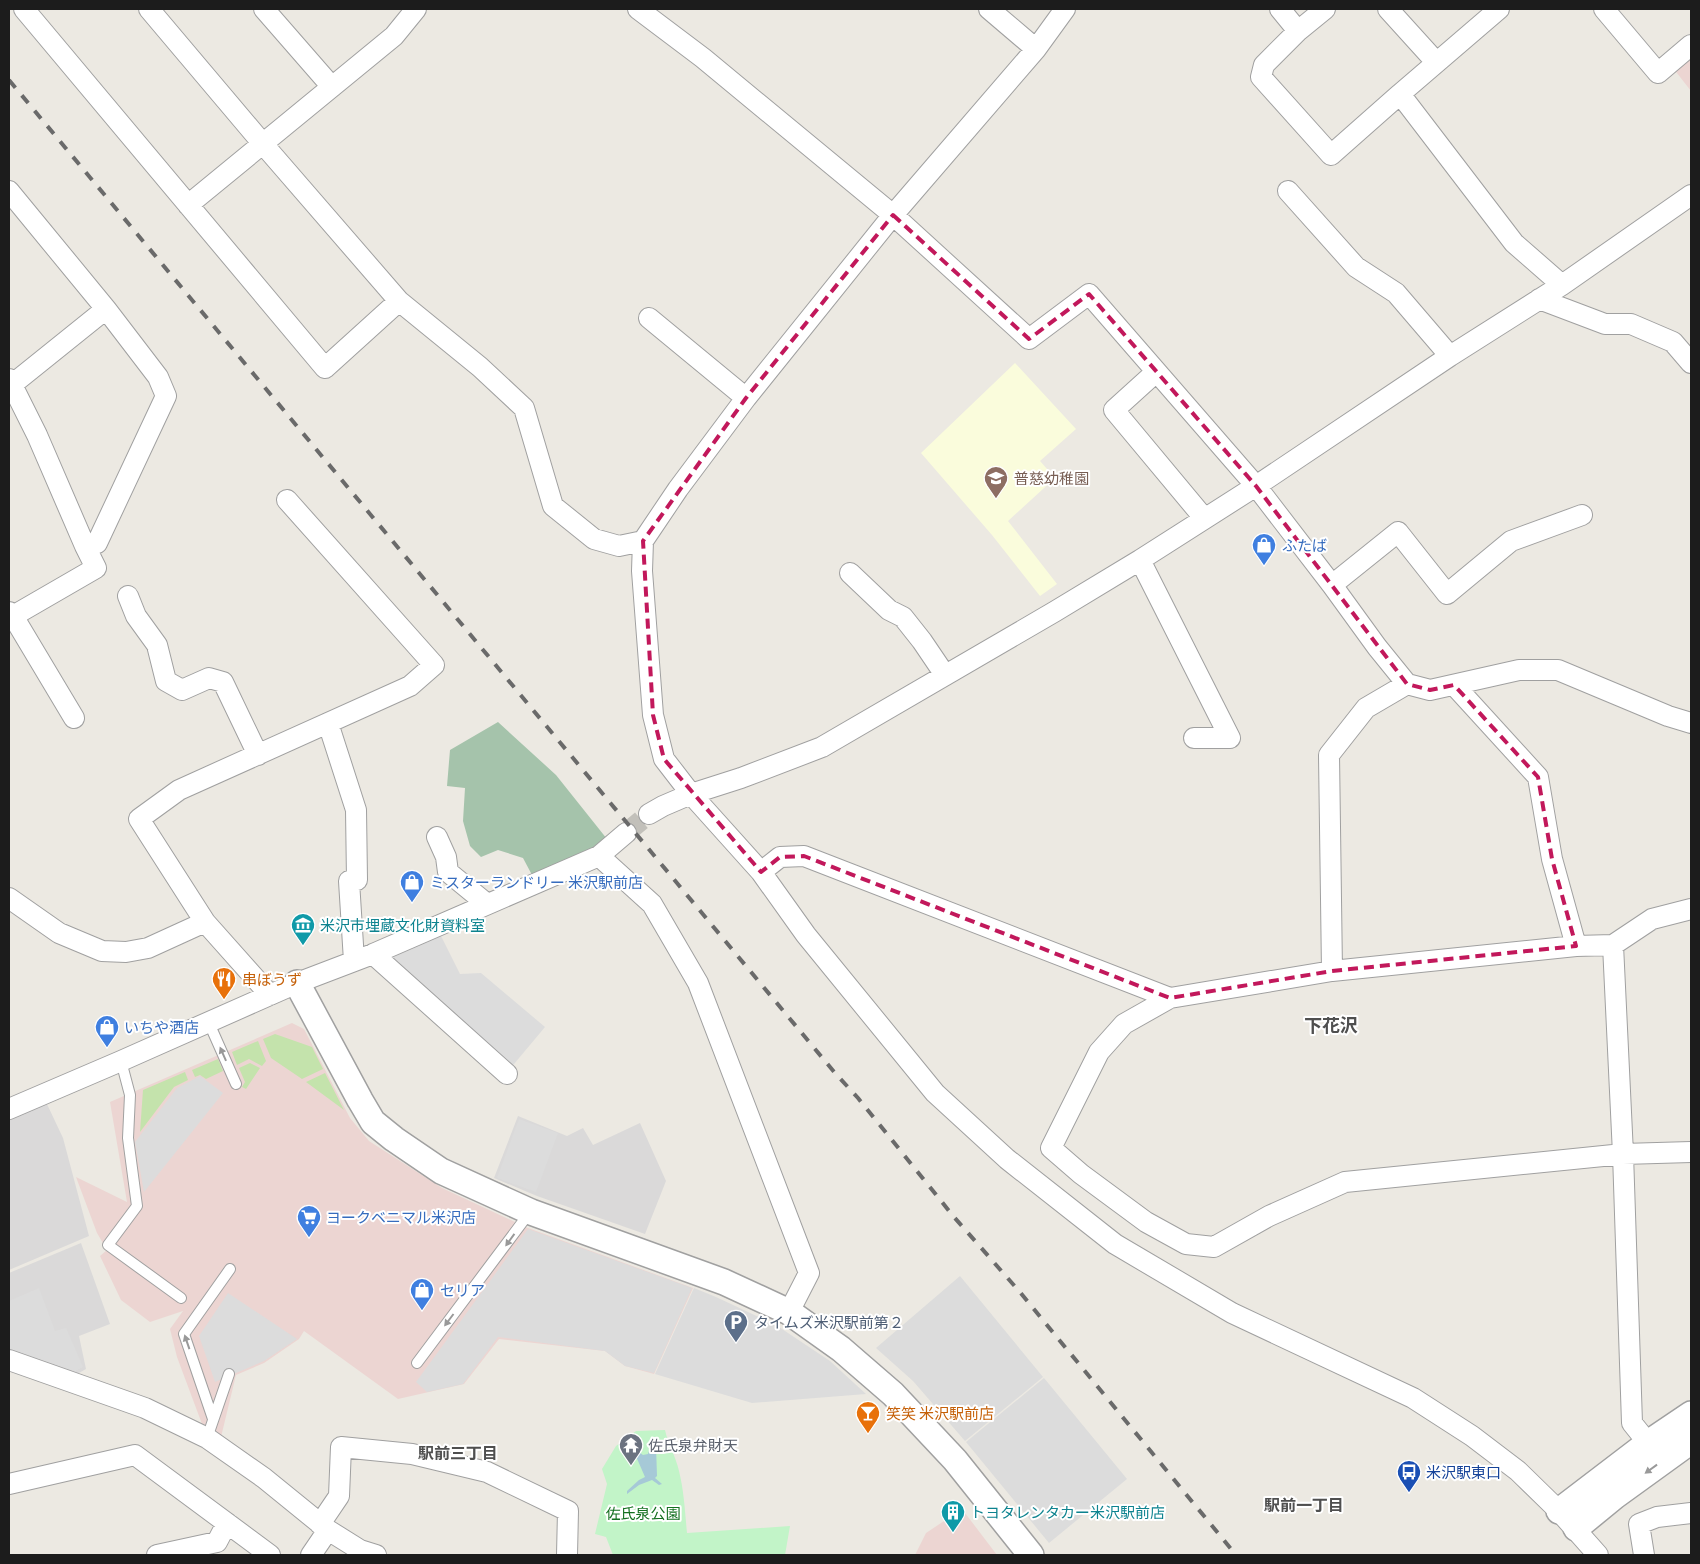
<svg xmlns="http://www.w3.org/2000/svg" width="1700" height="1564" font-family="Manrope,'Noto Sans JP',sans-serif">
  <rect width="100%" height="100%" fill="#ece9e2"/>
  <path fill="#dad9d9" d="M46,1102L63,1138L89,1236L9,1270V1119Z
    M518,1116L567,1136L583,1128L593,1145L640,1123L666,1181L645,1234L537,1196L494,1178Z
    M81,1243L110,1324L79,1336L86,1369L77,1374L9,1353V1273Z"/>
  <path fill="#ecd5d2" d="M1691,53V91L1673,68Z
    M292,1023L304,1029L350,1118L369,1141L442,1188L528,1228L693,1288L654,1374L625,1366L605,1351L499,1339L464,1384L398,1399L304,1331L299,1339L264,1363L236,1375L221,1437L202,1424L177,1357L170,1329L183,1311L150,1322L121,1300L100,1256L107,1250L97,1233L76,1177L127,1202L110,1102Z
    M962,1509L997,1555H915L926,1533Z"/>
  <path fill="#fafcdc" d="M1015,363L1076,429L1040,461L1055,478L1008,521L1057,584L1040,596L992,535L921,453Z"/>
  <path fill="#c4e3ac" d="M275,1034L312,1047L323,1069L302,1079L271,1058L263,1039Z
    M258,1041L266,1061L262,1066L249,1059L237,1065L232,1052Z
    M218,1059L223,1071L206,1079L200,1075L195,1077L192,1070Z
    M250,1063L260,1068L246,1089L242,1087L245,1082L239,1068Z
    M185,1072L188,1080L174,1087L140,1132L143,1090Z
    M325,1073L344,1110L306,1082Z"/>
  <path fill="#a5c3ab" d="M498,722L556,775L607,839L597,847L532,875L523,858L498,850L481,857L470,846L463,821L465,788L447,786L450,750Z"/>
  <path fill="#c2f4c8" d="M665,1430C668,1444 676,1457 679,1471C684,1491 685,1512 687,1533L790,1526L785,1555H613L606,1537L595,1534L607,1484L602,1469L616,1446L636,1431Z"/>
  <path fill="#dcdcdc" d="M439,932L460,974L481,973L545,1027L509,1070L384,957Z
    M200,1076L223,1093L144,1192L135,1142L177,1088Z
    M519,1119L558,1133L536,1192L497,1178Z
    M528,1229L692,1288L654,1373L625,1366L605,1351L498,1337L463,1384L427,1392L416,1382Z
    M960,1276L1043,1377L965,1441L913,1381L876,1348Z
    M39,1288L55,1331L66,1328L83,1367L75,1371L9,1351V1301Z
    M694,1288L716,1297L776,1325L830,1361L866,1394L752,1403L655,1374Z
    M228,1293L297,1339L264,1361L215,1382L199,1336Z
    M1044,1378L1127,1479L1049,1543L966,1442Z"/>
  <path fill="#a6c9d7" d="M651,1444L656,1446L657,1476L655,1478L662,1484L659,1485L652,1480L639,1485L627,1494V1491L639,1480L645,1477L635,1454L636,1450L643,1455L648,1454Z"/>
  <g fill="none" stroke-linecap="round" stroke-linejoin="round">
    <path stroke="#c2c0ba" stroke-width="20" stroke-dasharray="20 10" stroke-linecap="butt" d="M626,833L649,814"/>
    <g stroke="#a0a0a0" stroke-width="12">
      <path id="service" d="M209,1023L236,1084
        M121,1061L130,1095L128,1138L137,1206L108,1245L181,1298
        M417,1363L530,1212
        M213,1419L184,1334L230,1269
        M207,1438L229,1374"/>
    </g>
    <g stroke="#a0a0a0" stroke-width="22">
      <path id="minor" d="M24,9L325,368L399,301
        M149,9L263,144L399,301L480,367L524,408L553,506L594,539L619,546L643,541
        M264,9L332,87
        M638,9L703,58L893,215L1029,339L1089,294L1256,486L1332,585L1377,647L1407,684L1430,690L1519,670H1558L1668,716L1691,723
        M989,9L1036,49
        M1065,9L1036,49L893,215L746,398L678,489L643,541L642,571L653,715L664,759L691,794L761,872L806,935L935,1093L1007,1159L1115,1244L1232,1313L1413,1398L1472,1436L1518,1471L1559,1511L1598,1555
        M1280,9L1298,31
        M1325,9L1298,31L1264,65L1261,77L1331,155L1400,94
        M1388,9L1436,62
        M1499,9L1400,94L1514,243L1562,285
        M1604,9L1658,73L1691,45
        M9,191L106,309L158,377L166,396L97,543L85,546
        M1288,191L1356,267L1396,293L1450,356
        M188,205L394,36L416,9
        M1539,299L1605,324H1631L1673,342L1691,363
        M649,318L746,398
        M1156,372L1114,410L1204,518
        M9,379L37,435L85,546L96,568L13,616
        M9,387L106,309
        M1140,560L1230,738H1194
        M850,573L889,610L903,617L922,641L945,675
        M1332,585L1398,532L1447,594L1511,541L1582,515
        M128,596L136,616L157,645L166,681L182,690L209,678L223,682L258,755
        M9,612L13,616L74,718
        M1454,685L1538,777L1552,859L1576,946
        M328,723L356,810L357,880L349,881L354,961
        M649,814L663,806L691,794L741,778L822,747L1054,612L1140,560L1256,486L1450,356L1562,285L1691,195
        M437,837L446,857L448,872L487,904
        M599,856L652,904L698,983L809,1273L789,1312
        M761,872L780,857L804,856L1170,998
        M9,898L59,933L102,951L126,952L148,948L205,922
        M1691,909L1652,919L1613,945L1576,946L1332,971L1170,998L1124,1024L1099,1052L1051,1148L1081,1174L1146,1222L1186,1244L1214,1247L1269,1216L1345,1182L1623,1154L1691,1152
        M1613,945L1623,1154L1632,1423L1648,1443
        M373,954L507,1074
        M1332,971L1329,755L1366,708L1407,684
        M270,995L205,922L139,819L179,790L410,686L434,665L287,500
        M9,1109L121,1061L297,983L373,954L599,856L626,833
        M9,1360L145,1408L207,1438L264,1478L328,1530L360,1550L376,1555
        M9,1484L135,1455L270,1555
        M320,1524L339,1496L341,1447L412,1454L487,1472L568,1511L567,1555
        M157,1555L217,1542L227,1523
        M311,1555L328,1530
        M1644,1555L1639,1524L1657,1517L1691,1513"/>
    </g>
    <g stroke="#a0a0a0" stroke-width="28">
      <path id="tertiary" d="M297,983L360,1100L373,1122L394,1139L441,1171L531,1212L724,1282L789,1312L841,1349L893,1394L955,1460L1031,1555
        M1559,1511L1648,1443L1691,1414
        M1576,1528L1615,1496L1691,1441"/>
    </g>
    <use href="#service" stroke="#fff" stroke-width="10"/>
    <use href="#minor" stroke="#fff" stroke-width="20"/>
    <use href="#tertiary" stroke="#fff" stroke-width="25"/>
    <path stroke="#6a6a6a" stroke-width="4" stroke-dasharray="10 10" stroke-linecap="butt" d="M9,80L835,1073L858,1098L954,1217L1019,1291L1236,1555"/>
  </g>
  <defs><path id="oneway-solid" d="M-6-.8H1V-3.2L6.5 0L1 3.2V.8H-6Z" transform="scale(1.25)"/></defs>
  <g fill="#999">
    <use href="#oneway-solid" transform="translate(223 1054) rotate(-114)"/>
    <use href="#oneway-solid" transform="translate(510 1240) rotate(126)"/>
    <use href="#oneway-solid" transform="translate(449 1320) rotate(127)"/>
    <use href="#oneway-solid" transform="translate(187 1342) rotate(-109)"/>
    <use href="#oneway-solid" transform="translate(1651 1469) rotate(144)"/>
  </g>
  <path fill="none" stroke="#c2185b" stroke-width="4" stroke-dasharray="10 6" stroke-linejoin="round" d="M893,215L1029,339L1089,294L1256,486L1407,684L1430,690L1454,685L1538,777L1552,859L1576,946L1332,971L1170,998L804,856L780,857L761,872L664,759L653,715L643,541L746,398Z"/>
  <defs>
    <g id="school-pin" transform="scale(1.25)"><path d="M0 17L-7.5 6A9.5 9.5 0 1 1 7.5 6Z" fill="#8d6e63" stroke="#fff"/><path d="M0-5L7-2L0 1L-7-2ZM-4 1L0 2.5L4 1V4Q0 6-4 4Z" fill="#fff"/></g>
    <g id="shop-pin" transform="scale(1.25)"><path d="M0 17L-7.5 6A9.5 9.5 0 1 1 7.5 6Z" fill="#3f7fe0" stroke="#fff"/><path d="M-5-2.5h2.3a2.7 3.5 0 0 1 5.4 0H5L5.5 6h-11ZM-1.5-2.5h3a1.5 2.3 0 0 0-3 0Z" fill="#fff"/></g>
    <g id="museum-pin" transform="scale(1.25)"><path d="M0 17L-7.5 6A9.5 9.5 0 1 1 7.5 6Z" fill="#0f9aa8" stroke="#fff"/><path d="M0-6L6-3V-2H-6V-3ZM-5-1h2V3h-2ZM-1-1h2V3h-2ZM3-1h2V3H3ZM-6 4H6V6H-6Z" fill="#fff"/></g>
    <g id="restaurant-pin" transform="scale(1.25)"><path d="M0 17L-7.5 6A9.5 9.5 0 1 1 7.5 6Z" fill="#e8710a" stroke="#fff"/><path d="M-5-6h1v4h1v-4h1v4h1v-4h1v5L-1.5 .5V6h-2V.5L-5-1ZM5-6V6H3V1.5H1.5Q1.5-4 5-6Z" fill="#fff"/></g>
    <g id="supermarket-pin" transform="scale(1.25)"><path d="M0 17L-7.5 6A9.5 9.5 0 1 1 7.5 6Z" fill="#3f7fe0" stroke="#fff"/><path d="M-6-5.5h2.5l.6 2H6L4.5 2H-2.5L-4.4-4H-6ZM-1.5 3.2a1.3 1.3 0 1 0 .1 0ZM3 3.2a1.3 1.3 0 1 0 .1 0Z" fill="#fff"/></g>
    <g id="parking-pin" transform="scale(1.25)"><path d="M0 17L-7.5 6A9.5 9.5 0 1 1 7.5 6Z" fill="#5c6f8a" stroke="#fff"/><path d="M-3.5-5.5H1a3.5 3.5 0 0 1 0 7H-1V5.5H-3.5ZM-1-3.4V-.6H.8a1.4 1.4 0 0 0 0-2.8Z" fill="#fff"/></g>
    <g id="bar-pin" transform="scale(1.25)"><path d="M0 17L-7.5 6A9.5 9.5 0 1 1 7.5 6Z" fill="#e8710a" stroke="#fff"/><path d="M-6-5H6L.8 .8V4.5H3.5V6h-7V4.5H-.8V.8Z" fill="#fff"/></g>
    <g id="temple-pin" transform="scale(1.25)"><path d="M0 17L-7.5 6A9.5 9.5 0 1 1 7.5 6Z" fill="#6b7280" stroke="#fff"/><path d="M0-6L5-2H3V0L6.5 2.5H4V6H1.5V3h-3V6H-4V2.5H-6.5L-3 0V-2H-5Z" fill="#fff"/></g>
    <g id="bus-pin" transform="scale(1.25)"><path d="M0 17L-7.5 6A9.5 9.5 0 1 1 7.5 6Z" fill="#1a4fb4" stroke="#fff"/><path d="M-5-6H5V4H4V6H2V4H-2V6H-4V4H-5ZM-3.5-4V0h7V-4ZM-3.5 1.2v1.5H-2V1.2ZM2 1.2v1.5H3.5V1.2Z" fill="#fff"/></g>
    <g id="building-pin" transform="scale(1.25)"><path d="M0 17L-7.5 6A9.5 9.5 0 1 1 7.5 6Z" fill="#0f9aa8" stroke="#fff"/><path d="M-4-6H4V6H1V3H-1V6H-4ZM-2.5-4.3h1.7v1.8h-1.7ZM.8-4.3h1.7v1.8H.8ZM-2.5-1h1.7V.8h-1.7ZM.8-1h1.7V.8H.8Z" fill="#fff"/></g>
  </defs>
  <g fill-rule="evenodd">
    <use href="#school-pin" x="996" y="478"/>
    <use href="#shop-pin" x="1264" y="545"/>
    <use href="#shop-pin" x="412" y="882"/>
    <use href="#museum-pin" x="303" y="925"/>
    <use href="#restaurant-pin" x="224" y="979"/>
    <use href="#shop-pin" x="107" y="1027"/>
    <use href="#supermarket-pin" x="309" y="1217"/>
    <use href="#shop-pin" x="422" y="1290"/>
    <use href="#parking-pin" x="736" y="1322"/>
    <use href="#bar-pin" x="868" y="1413"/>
    <use href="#temple-pin" x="631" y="1445"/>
    <use href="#bus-pin" x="1409" y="1472"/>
    <use href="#building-pin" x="953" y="1512"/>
  </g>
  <g text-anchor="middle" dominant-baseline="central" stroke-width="4" stroke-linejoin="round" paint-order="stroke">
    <g font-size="15" fill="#785e54" stroke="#fff" text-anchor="start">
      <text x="1014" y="478">普慈幼稚園</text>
    </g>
    <g font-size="15" fill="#366cbe" stroke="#fff" text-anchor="start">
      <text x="1282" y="545">ふたば</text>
      <text x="430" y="882">ミスターランドリー 米沢駅前店</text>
      <text x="124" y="1027">いちや酒店</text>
      <text x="326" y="1217">ヨークベニマル米沢店</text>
      <text x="440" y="1290">セリア</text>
    </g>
    <g font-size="15" fill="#0d838f" stroke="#fff" text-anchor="start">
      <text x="320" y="925">米沢市埋蔵文化財資料室</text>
      <text x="970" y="1512">トヨタレンタカー米沢駅前店</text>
    </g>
    <g font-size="15" fill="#c56008" stroke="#fff" text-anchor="start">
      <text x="242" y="979">串ぼうず</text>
      <text x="886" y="1413">笑笑 米沢駅前店</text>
    </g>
    <g font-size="15" fill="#4e5e75" stroke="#fff" text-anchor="start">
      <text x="754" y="1322">タイムズ米沢駅前第２</text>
    </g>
    <g font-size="15" fill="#5b616d" stroke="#fff" text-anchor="start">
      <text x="648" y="1445">佐氏泉弁財天</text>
    </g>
    <g font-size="15" fill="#164399" stroke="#fff" text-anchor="start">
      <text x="1426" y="1472">米沢駅東口</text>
    </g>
    <g font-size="15" fill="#147020" stroke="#fff">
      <text x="643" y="1513">佐氏泉公園</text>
    </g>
    <g font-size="16" font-weight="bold" fill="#4f4f4f" stroke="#fff">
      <text x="458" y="1453">駅前三丁目</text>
      <text x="1304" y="1505">駅前一丁目</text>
    </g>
    <g font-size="18" font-weight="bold" fill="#4f4f4f" stroke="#fff">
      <text x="1331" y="1025">下花沢</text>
    </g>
  </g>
  <rect width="1700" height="1564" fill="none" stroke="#1c1c1c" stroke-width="20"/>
</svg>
